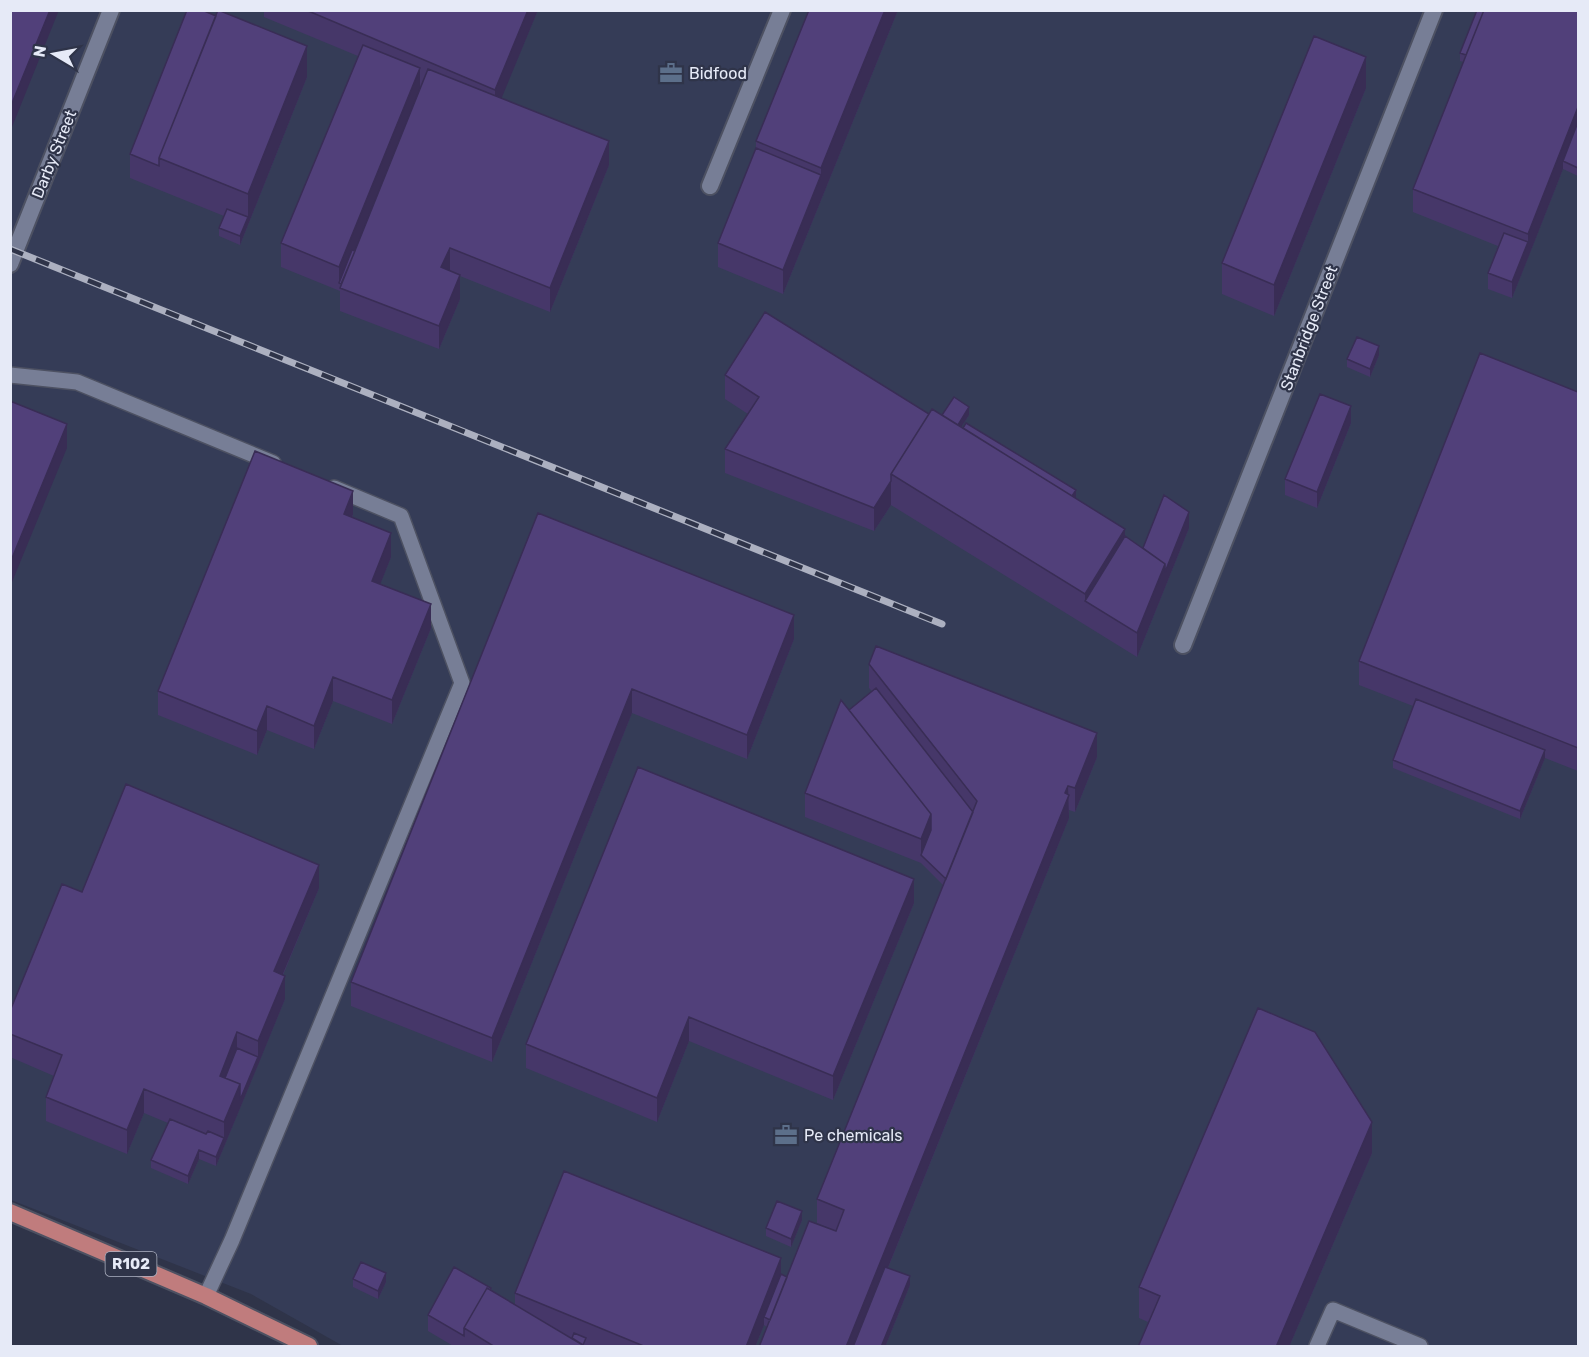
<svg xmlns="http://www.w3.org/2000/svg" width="1589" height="1357" font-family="Rubik,sans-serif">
  <rect width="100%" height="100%" fill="#2f3449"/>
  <path fill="#353c57" d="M10,11H1578V1346H343L251,1294L11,1200Z"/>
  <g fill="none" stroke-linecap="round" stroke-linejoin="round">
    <g stroke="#4d5162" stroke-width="18">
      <path id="service" d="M10,375L77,382L273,463
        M206,1296L232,1240L462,683L401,516L334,488
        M1317,1346L1333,1310L1420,1346"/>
    </g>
    <g stroke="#4d5162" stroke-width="20">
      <path id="minor" d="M710,186L782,10
        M10,264L111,10
        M1183,645L1434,10"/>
    </g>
    <g stroke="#4d5162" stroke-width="20">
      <path id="primary" d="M10,1212L206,1296L309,1346"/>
    </g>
    <use href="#service" stroke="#777e96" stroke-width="15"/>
    <use href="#minor" stroke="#777e96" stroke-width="16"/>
    <use href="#primary" stroke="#c07c7d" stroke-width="16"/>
    <g stroke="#acb0c0" stroke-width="7">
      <path id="rail" d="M10,249L942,624"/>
    </g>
    <use href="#rail" stroke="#2f3449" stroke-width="4.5" stroke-dasharray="14" stroke-linecap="butt"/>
  </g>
  <path fill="#463769" d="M264,10H538L501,98L609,165L550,312L460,276V299L439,349L340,311V291L281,267V243L358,56L264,17Z
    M809,10H898L783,294L718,267V243L756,148V141Z
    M1578,10V176L1563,169L1512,298L1488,289V273L1498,246L1413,212V189L1464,62L1460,61V53Z
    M307,77L240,245L219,236V228L224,216L130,178V154Z
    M1366,88L1274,316L1222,294V263Z
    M1379,355L1370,377L1347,367V359Z
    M725,375L929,414L942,415H969L961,427L1075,498L1125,536L1143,548L1189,528L1137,657L891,505L874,531L725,473V449L748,414L725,399Z
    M1578,392V771L1545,758L1520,819L1393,768V760L1413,706L1359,685V661Z
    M1351,423L1317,508L1285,495V479Z
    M538,513L794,639L747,759L632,713L492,1062L351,1006V982Z
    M353,514L352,518L391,557L380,584L431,628L392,724L333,701L314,749L267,730L257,755L158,715V691Z
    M869,664L1097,757L1075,812L1069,810V818L888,1268L910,1285L885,1347H759L767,1327L764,1325L755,1347H588L586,1346V1347H455L428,1331V1315L491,1291L515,1305V1293L781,1274L787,1277L836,1231L817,1223V1199L943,885L921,863L805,817V793L849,710L872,691L869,688Z
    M319,888L283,975L285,999L216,1166L199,1159L188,1184L151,1168V1160L168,1123L144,1113L127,1154L46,1121V1097L54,1076L10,1057V1011L82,892Z
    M914,903L833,1100L689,1041L657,1122L526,1068V1044Z
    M1372,1153L1289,1347H1138L1148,1322L1139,1318V1287Z
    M802,1220L791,1247L766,1236V1228Z
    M353,1279L386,1282L378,1299L353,1287Z"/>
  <path fill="#392d55" d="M50,10H59L10,132V108Z
    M528,10H538L495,114V90Z
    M885,10H898L783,294V270L821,175V168Z
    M307,46V77L248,225V194Z
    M1366,57V88L1274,316V285Z
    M420,68V92L342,284L339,283V267Z
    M1578,107V131L1563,161V169L1528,258V234Z
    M609,141V165L550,312V288Z
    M248,217V225L240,245V236Z
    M1528,242V258L1512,298V282Z
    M450,248V272L441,267Z
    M460,275V299L439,349V326Z
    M1379,346V355L1370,377V369Z
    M1351,406V423L1317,508V492Z
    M969,407V415L947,449V441Z
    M67,424V448L10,587V563Z
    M891,481V505L874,531V508Z
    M1076,490V498L1061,512Z
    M353,491V514L344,538V514Z
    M1189,512V528L1137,657V633L1165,564Z
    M1125,529V560L1085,601V594Z
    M391,533V557L372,605V581Z
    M431,604V628L392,724V700Z
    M794,615V639L747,759V735Z
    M333,677V701L314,749V726Z
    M632,689V713L492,1062V1038Z
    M267,706V730L257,755V731Z
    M1097,733V757L1075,812V788Z
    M1545,750V758L1520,819V811Z
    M1068,786L1069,818L856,1347H846Z
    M931,814V838L921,855V839Z
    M319,865V888L274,995V971Z
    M914,879V903L833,1100V1076Z
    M285,976V999L258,1065V1041Z
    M689,1017V1041L657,1122V1098Z
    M237,1032V1056L223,1093L220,1076Z
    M258,1057V1065L216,1166V1157L224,1138V1122L240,1084Z
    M144,1089V1113L127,1154V1130Z
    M1372,1122V1153L1289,1347H1276Z
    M199,1150V1159L188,1184V1176Z
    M802,1211V1220L791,1247V1239Z
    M781,1258V1282L764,1317V1325L755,1347H746Z
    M386,1273V1282L378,1299V1291Z
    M910,1276V1285L885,1347H881Z"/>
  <path fill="#51407a" stroke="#392d55" stroke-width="1.5" d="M10,10H50L10,108Z
    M187,10H202L216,16L159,158V166L130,154Z
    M218,10L307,46L248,194L159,158Z
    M306,10H528L495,90Z
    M809,10H885L821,168L756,141Z
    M1477,10H1484L1466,55L1460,53Z
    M1484,10H1578V107L1528,234L1413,189Z
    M1314,36L1366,57L1274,285L1222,263Z
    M363,45L420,68L339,267L281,243Z
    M428,69L609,141L550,288L450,248L441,267L460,275L439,326L340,288Z
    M1578,122V168L1563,161Z
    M756,148L821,175L783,270L718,243Z
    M227,209L248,217L240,236L219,228Z
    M1504,233L1528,242L1512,282L1488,273Z
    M352,250L355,251L341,284L339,283Z
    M765,312L929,414L891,474V481L874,508L725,449L759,397L725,375Z
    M1357,337L1379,346L1370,369L1347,359Z
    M1480,353L1578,392V748L1359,661Z
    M1320,394L1351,406L1317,492L1285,479Z
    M954,397L969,407L958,425L942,415Z
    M10,401L67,424L10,563Z
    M932,409L1125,529L1085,594L891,474Z
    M966,423L1076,490L1072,496L963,428Z
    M255,451L353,491L344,514L391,533L372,581L431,604L392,700L333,677L314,726L267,706L257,731L158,691Z
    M1164,495L1189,512L1165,572V564L1143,548Z
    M538,513L794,615L747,735L632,689L492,1038L351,982Z
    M1125,536L1165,564L1137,633L1085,601Z
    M876,646L1097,733L1075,788L1068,786L1065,793L1069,795L846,1347H759L809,1221L836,1231L844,1210L817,1199L977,801L869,664Z
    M876,688L973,812L946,879L921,855L931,830V814L849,710Z
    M1416,699L1545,750L1520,811L1393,760Z
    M841,700L931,814L921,839L805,793Z
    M638,767L914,879L833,1076L689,1017L657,1098L526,1044Z
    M126,784L319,865L274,971L285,976L258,1041L237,1032L220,1076L240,1084L224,1122L144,1089L127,1130L46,1097L62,1055L10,1034V1011L62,884L82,892Z
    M1258,1008L1315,1032L1372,1122L1276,1347H1138L1160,1296L1139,1287Z
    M237,1048L258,1057L240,1100V1084L225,1078Z
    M170,1119L206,1134L208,1131L224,1138L216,1157L199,1150L188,1176L151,1160Z
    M564,1171L781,1258L746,1347H646L515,1293Z
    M777,1201L802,1211L791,1239L766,1228Z
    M361,1262L386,1273L378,1291L353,1279Z
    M454,1267L491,1288L490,1290L487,1288L464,1328V1336L428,1315Z
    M885,1267L910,1276L881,1347H853Z
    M781,1274L787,1277L770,1320L764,1317Z
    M487,1288L586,1347H495L464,1328Z
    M574,1333L586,1338L583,1345L572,1338Z"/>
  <defs>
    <g id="office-bare" transform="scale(1.8)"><path d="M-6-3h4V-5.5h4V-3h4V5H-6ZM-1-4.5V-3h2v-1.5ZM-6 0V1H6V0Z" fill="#5c6f8a" stroke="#2f3449" stroke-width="2.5" paint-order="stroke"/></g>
  </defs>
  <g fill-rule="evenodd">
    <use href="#office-bare" x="671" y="73"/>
    <use href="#office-bare" x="786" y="1135"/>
  </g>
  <g text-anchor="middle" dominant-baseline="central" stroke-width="4.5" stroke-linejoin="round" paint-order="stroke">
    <rect fill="#2f3449" stroke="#afb3c3" stroke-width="1.5" x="105.5" y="1252" width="51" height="24" rx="4.5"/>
    <g font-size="15" font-weight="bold" fill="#e6eaf7">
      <text x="131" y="1264">R102</text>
    </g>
    <g font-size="16" fill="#e6eaf7" stroke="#2f3449" text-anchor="start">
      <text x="689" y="73">Bidfood</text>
      <text x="804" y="1135">Pe chemicals</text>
    </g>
    <g font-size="16" fill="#e6eaf7" stroke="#2f3449">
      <text transform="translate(54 154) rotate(-68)">Darby Street</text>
      <text transform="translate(1309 328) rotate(-69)">Stanbridge Street</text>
    </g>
  </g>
  <rect width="1589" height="1357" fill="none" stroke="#e6eaf7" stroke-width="24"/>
  <g transform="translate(54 54) rotate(280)" stroke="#2f3449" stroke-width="4.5" paint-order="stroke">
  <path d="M0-4.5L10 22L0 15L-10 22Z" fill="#e6eaf7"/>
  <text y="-9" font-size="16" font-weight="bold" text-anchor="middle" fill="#e6eaf7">N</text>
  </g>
</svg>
